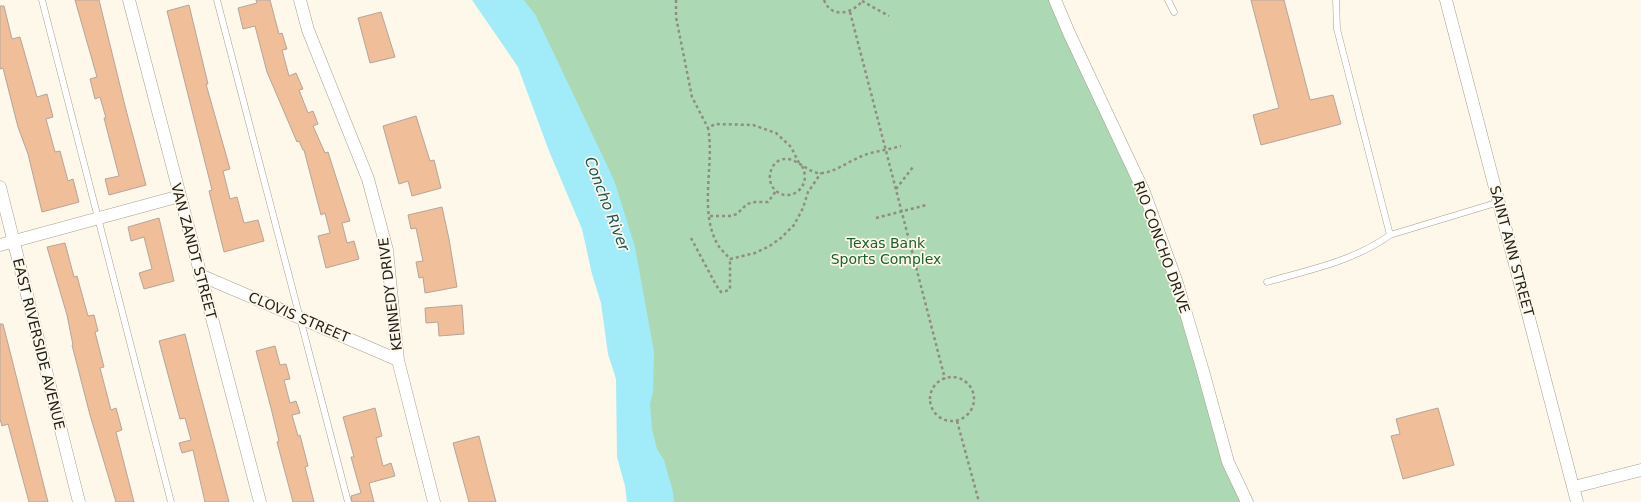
<svg xmlns="http://www.w3.org/2000/svg" width="1641" height="502" font-family="'DejaVu Sans',sans-serif">
  <rect width="100%" height="100%" fill="#fdf8e9"/>
  <path fill="#acd9b4" d="M502,0H1055L1144,192L1247,502H649L645,393Z"/>
  <path fill="#a1ecf8" d="M472,0H524L536,16L614,180L635,247L654,352L653,392L650,404L652,429L657,449L664,460L673,492L674,502H627L625,486L617,457L616,379L608,354L601,303L592,274L582,229L549,151L518,67Z"/>
  <path fill="#f0be99" stroke="#b3a69c" d="M75,0H99L125,106L146,185L109,195L105,179L119,176L104,118H106L100,97L95,99L90,79L97,77Z
    M256,0H270L279,34L282,33L287,49L282,50L289,76L296,73L303,89L299,90L308,113L313,111L318,124L313,126L325,153L328,152L350,221L342,223L347,243L354,241L359,259L326,268L318,236L330,233L325,213L321,215L304,150H303L299,141L297,142L267,72L255,26L243,29L238,8L257,3Z
    M1251,0H1284L1310,100L1333,95L1341,124L1261,145L1253,115L1279,108Z
    M189,5L208,84H206L230,169L223,171L230,199L237,197L244,223L258,220L264,241L224,252L209,191L212,190L167,11Z
    M0,6H4L12,39L20,37L37,97L47,94L53,117L46,119L55,152L60,151L68,181L73,179L79,202L42,212L28,154L18,127L3,68L0,69Z
    M381,12L395,57L370,63L358,18Z
    M416,116L430,161L434,160L441,188L412,196L408,181L399,184L383,126Z
    M442,207L449,239L457,287L425,293L423,277L419,278L416,262L423,261L416,228L411,229L408,215Z
    M159,218L174,281L144,289L139,273L152,269L144,237L131,241L128,227Z
    M65,243L74,277L77,276L88,316L94,315L98,331L95,332L104,367L100,368L111,410L116,408L122,430L116,432L134,502H116L90,415L72,345H73L67,315L47,247Z
    M462,305L464,334L439,336L438,322L426,323L425,308Z
    M0,324H3L48,502H29L8,424L2,426L0,419Z
    M185,334L194,370L229,502H205L193,450L182,453L179,443L191,440L185,418L180,419L159,341Z
    M275,346L280,365L286,364L290,379L284,380L290,403L296,401L300,413L292,415L298,436L300,435L308,466L305,467L314,502H293L277,442L279,441L271,408L256,351Z
    M375,408L382,436L376,438L383,466L391,463L395,476L369,483L374,502H352L351,496L361,493L351,457H354L343,417Z
    M1438,408L1454,465L1403,479L1391,436L1400,434L1396,419Z
    M479,436L488,472L496,502H469L453,443Z"/>
  <g fill="none" stroke-linecap="round" stroke-linejoin="round">
    <g stroke="#a5a092" stroke-width="7">
      <path id="service" d="M42,0L171,502
        M217,0L348,502
        M1168,0L1174,12
        M1336,0L1337,29L1390,235
        M1267,282C1309,270 1354,261 1390,235L1499,202"/>
    </g>
    <g stroke="#a5a092" stroke-width="13">
      <path id="minor" d="M129,0L260,502
        M300,0L308,30L368,179L387,250L398,360L434,502
        M1055,0L1069,33L1144,192L1177,283L1203,371L1228,462L1247,502
        M1446,0L1577,502
        M0,187L79,502
        M0,245L180,196
        M200,275L398,360
        M1574,487L1641,470"/>
    </g>
    <path stroke="#908d83" stroke-width="2.5" stroke-dasharray="3 3" stroke-linecap="butt" d="M676,0V17L692,97L708,128
      M824,0C831,19 853,14 863,0
      M862,1L889,16
      M850,12L945,379
      M799,163L791,147L776,133L753,125L715,124L708,128C715,164 698,211 718,245C721,250 726,254 730,259L755,253L768,247L781,238L794,225L803,208L808,192L821,173
      M802,166C814,190 784,206 772,186C767,177 771,164 780,160C796,154 807,175 823,173C837,171 849,161 862,156C874,151 888,150 901,146
      M896,189L913,167
      M710,216H731L737,214L747,204L755,202H768L776,191
      M876,218L926,205
      M691,238L716,285L721,292L726,291L730,289V259
      M930 399a22 22 0 1 1 44 0a22 22 0 1 1-44 0Z
      M957,421L979,502"/>
    <use href="#service" stroke="#fff" stroke-width="6"/>
    <use href="#minor" stroke="#fff" stroke-width="12"/>
  </g>
  <g text-anchor="middle" dominant-baseline="central" stroke-width="3.5" stroke-linejoin="round" paint-order="stroke">
    <g font-size="14" fill="#19612f" stroke="#fdf8e9">
      <text x="886" y="243">Texas Bank<tspan x="886" dy="16">Sports Complex</tspan></text>
    </g>
    <g font-size="14" fill="#211f1a" stroke="#fdf8e9">
      <text transform="translate(1162 247) rotate(70)">RIO CONCHO DRIVE</text>
      <text transform="translate(194 251) rotate(75)">VAN ZANDT STREET</text>
      <text transform="translate(1512 251) rotate(75)">SAINT ANN STREET</text>
      <text transform="translate(390 294) rotate(-97)">KENNEDY DRIVE</text>
      <text transform="translate(299 317) rotate(23)">CLOVIS STREET</text>
      <text transform="translate(39 344) rotate(76)">EAST RIVERSIDE AVENUE</text>
    </g>
    <g font-size="15" font-style="italic" fill="#17575f" stroke="#fdf8e9">
      <text transform="translate(607 204) rotate(69)">Concho River</text>
    </g>
  </g>
</svg>
